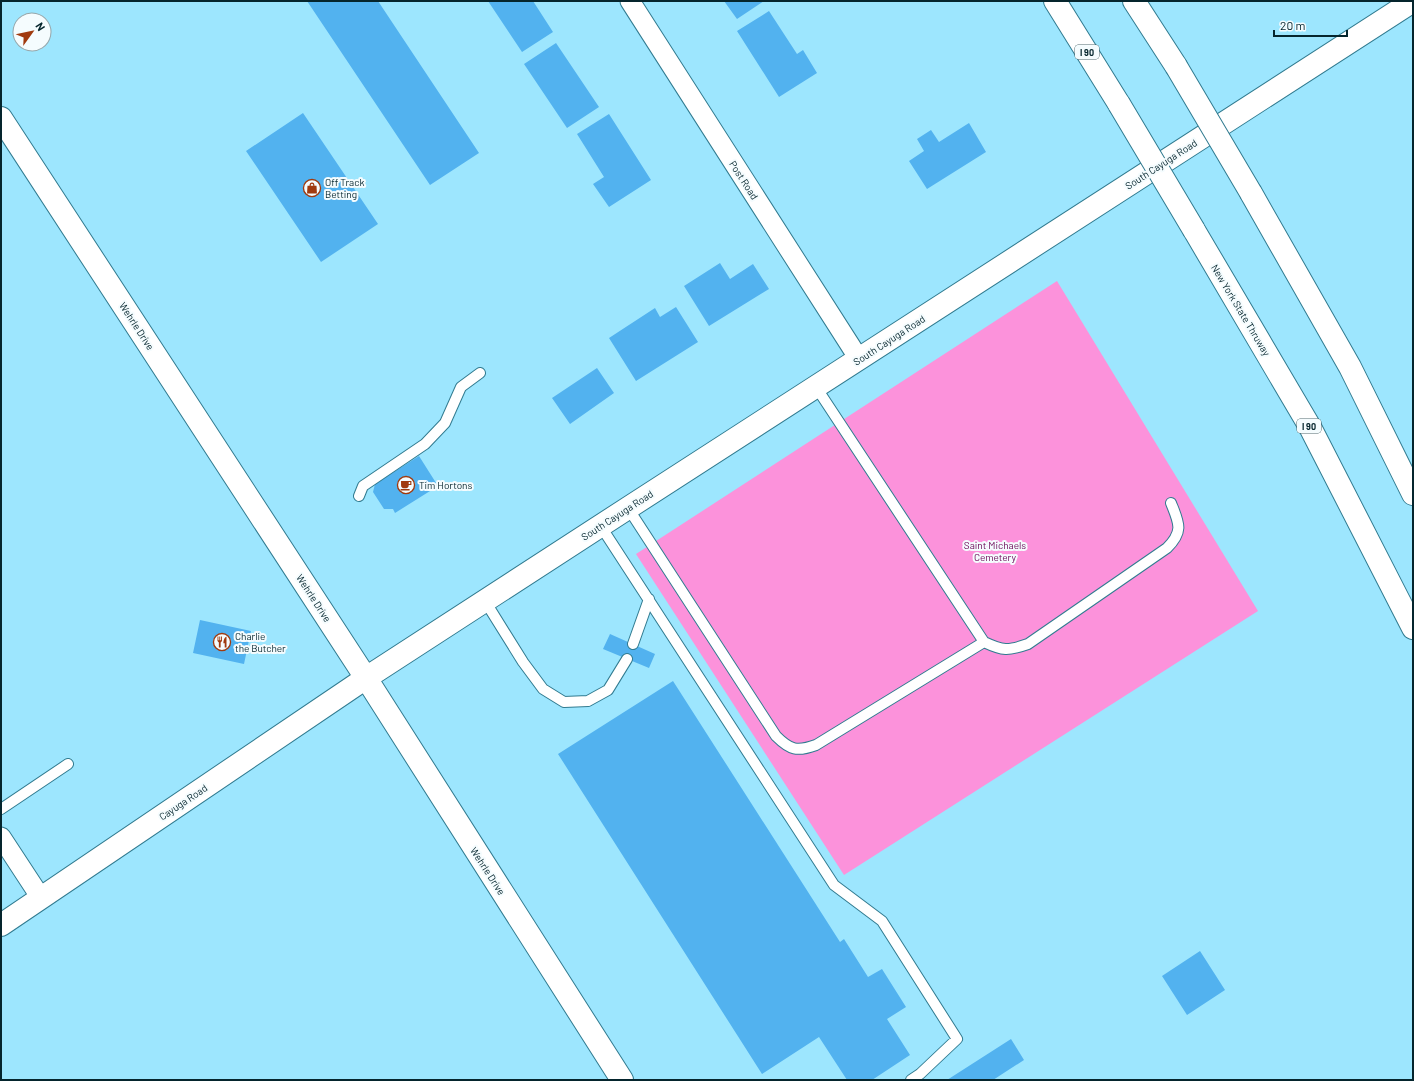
<svg xmlns="http://www.w3.org/2000/svg" width="1414" height="1081" font-family="Barlow,sans-serif">
  <rect width="100%" height="100%" fill="#9de6fe"/>
  <path fill="#fc92db" d="M1057,281L1258,611L844,875L636,554Z"/>
  <path fill="#52b2ef" d="M307,1H378L479,153L430,185Z
    M488,1H533L553,32L522,52Z
    M724,1H764L737,19Z
    M769,11L797,54L803,50L817,73L779,97L737,31Z
    M556,43L599,107L567,128L524,64Z
    M303,113L378,224L321,262L246,151Z
    M609,114L651,180L609,207L593,184L604,177L577,134Z
    M969,123L986,152L927,189L909,161L924,151L917,139L931,130L939,142Z
    M720,263L730,279L753,264L769,289L709,326L684,286Z
    M676,307L698,342L636,381L609,338L655,308L660,317Z
    M597,368L614,393L570,424L552,398Z
    M419,456L438,486L395,513L393,509H384L373,492L375,484Z
    M200,620L251,631L244,664L193,653Z
    M610,634L655,654L649,668L603,649Z
    M673,681L840,942L844,939L868,977L882,969L906,1007L887,1019L910,1055L872,1080H847L819,1037L762,1074L558,754Z
    M1200,951L1225,990L1187,1015L1162,976Z
    M1011,1039L1024,1060L993,1080H947Z"/>
  <g fill="none" stroke-linecap="round" stroke-linejoin="round">
    <g stroke="#317b90" stroke-width="12">
      <path id="service" d="M816,387L984,642C1003,651 1008,651 1028,644L1167,548C1184,531 1179,523 1171,503
        M359,496L363,486L425,444L445,423L461,387L480,373
        M628,508L776,736C790,750 797,752 816,745L984,642
        M600,525L834,885L882,921L957,1039L920,1074L911,1080
        M485,601L523,662L543,689L564,702L588,701L608,690L627,659
        M633,644L649,599
        M1,809L68,764"/>
    </g>
    <g stroke="#317b90" stroke-width="21">
      <path id="minor" d="M630,1L859,359
        M1,837L41,898"/>
    </g>
    <g stroke="#317b90" stroke-width="24">
      <path id="tertiary" d="M1,118L366,678L622,1080
        M366,678L628,508L1413,1"/>
    </g>
    <g stroke="#317b90" stroke-width="24">
      <path id="secondary" d="M1,925L366,678"/>
    </g>
    <g stroke="#317b90" stroke-width="24">
      <path id="motorway" d="M1055,1L1119,104
        M1134,1L1176,66
        M1251,193L1350,367L1413,494
        M1194,230L1310,427L1413,628"/>
    </g>
    <use href="#service" stroke="#fff" stroke-width="10"/>
    <use href="#minor" stroke="#fff" stroke-width="19"/>
    <use href="#tertiary" stroke="#fff" stroke-width="22"/>
    <use href="#secondary" stroke="#fff" stroke-width="22"/>
    <use href="#motorway" stroke="#fff" stroke-width="22"/>
    <g stroke="#317b90" stroke-width="24" stroke-linecap="butt">
      <path id="motorway-bridge" d="M1176,66L1251,193
        M1119,104L1194,230"/>
    </g>
    <use href="#motorway-bridge" stroke="#fff" stroke-width="22"/>
  </g>
  <defs>
    <g id="shop-ring" transform="scale(0.9)"><circle r="9.5" fill="#f5fcfe" stroke="#a03a0f" stroke-width="1.5"/><path d="M-5-2.5h2.3a2.7 3.5 0 0 1 5.4 0H5L5.5 6h-11ZM-1.5-2.5h3a1.5 2.3 0 0 0-3 0Z" fill="#a03a0f"/></g>
    <g id="cafe-ring" transform="scale(0.9)"><circle r="9.5" fill="#f5fcfe" stroke="#a03a0f" stroke-width="1.5"/><path d="M-5.5-4.5H6V0H3Q3 3.5 0 3.5H-2.5Q-5.5 3.5-5.5 0ZM3-3.2v2h1.7v-2ZM-6 4.5H4V6H-6Z" fill="#a03a0f"/></g>
    <g id="restaurant-ring" transform="scale(0.9)"><circle r="9.5" fill="#f5fcfe" stroke="#a03a0f" stroke-width="1.5"/><path d="M-5-6h1v4h1v-4h1v4h1v-4h1v5L-1.5 .5V6h-2V.5L-5-1ZM5-6V6H3V1.5H1.5Q1.5-4 5-6Z" fill="#a03a0f"/></g>
  </defs>
  <g fill-rule="evenodd">
    <use href="#shop-ring" x="312" y="188"/>
    <use href="#cafe-ring" x="406" y="485"/>
    <use href="#restaurant-ring" x="222" y="642"/>
  </g>
  <g text-anchor="middle" dominant-baseline="central" stroke-width="4" stroke-linejoin="round" paint-order="stroke">
    <g fill="#f5fcfe" stroke="#4d666c" stroke-width="1">
      <rect x="1075" y="45" width="24" height="14" rx="3"/>
      <rect x="1297" y="419" width="24" height="14" rx="3"/>
    </g>
    <g font-size="9" font-weight="bold" fill="#05252d">
      <text x="1087" y="52">I 90</text>
      <text x="1309" y="426">I 90</text>
    </g>
    <g font-size="10" fill="#05252d" stroke="#f5fcfe">
      <text transform="translate(1161 164) rotate(-33)">South Cayuga Road</text>
      <text transform="translate(744 180) rotate(57)">Post Road</text>
      <text transform="translate(1241 310) rotate(59)">New York State Thruway</text>
      <text transform="translate(137 326) rotate(57)">Wehrle Drive</text>
      <text transform="translate(889 340) rotate(-33)">South Cayuga Road</text>
      <text transform="translate(617 515) rotate(-33)">South Cayuga Road</text>
      <text transform="translate(314 598) rotate(57)">Wehrle Drive</text>
      <text transform="translate(183 802) rotate(-34)">Cayuga Road</text>
      <text transform="translate(488 871) rotate(57)">Wehrle Drive</text>
    </g>
    <g font-size="10" fill="#05252d" stroke="#f5fcfe" text-anchor="start">
      <text x="325" y="182">Off Track<tspan x="325" dy="12">Betting</tspan></text>
      <text x="419" y="485">Tim Hortons</text>
      <text x="235" y="636">Charlie<tspan x="235" dy="12">the Butcher</tspan></text>
    </g>
    <g font-size="10" fill="#6a0555" stroke="#f5fcfe">
      <text x="995" y="545">Saint Michaels<tspan x="995" dy="12">Cemetery</tspan></text>
    </g>
  </g>
  <rect width="1414" height="1081" fill="none" stroke="#05252d" stroke-width="4"/>
  <g transform="translate(32 32) rotate(57)"><circle r="19" fill="#f5fcfe" stroke="#95a6aa"/>
  <path d="M0-3L7 15L0 10L-7 15Z" fill="#a03a0f"/>
  <text y="-6" font-size="11" font-weight="bold" text-anchor="middle" fill="#05252d">N</text>
  </g>
  <path d="M1274 30v6h73v-6" fill="none" stroke="#05252d" stroke-width="2"/>
  <text x="1280" y="30" font-size="12" fill="#05252d" stroke="#f5fcfe" stroke-width="3" paint-order="stroke">20 m</text>
</svg>
